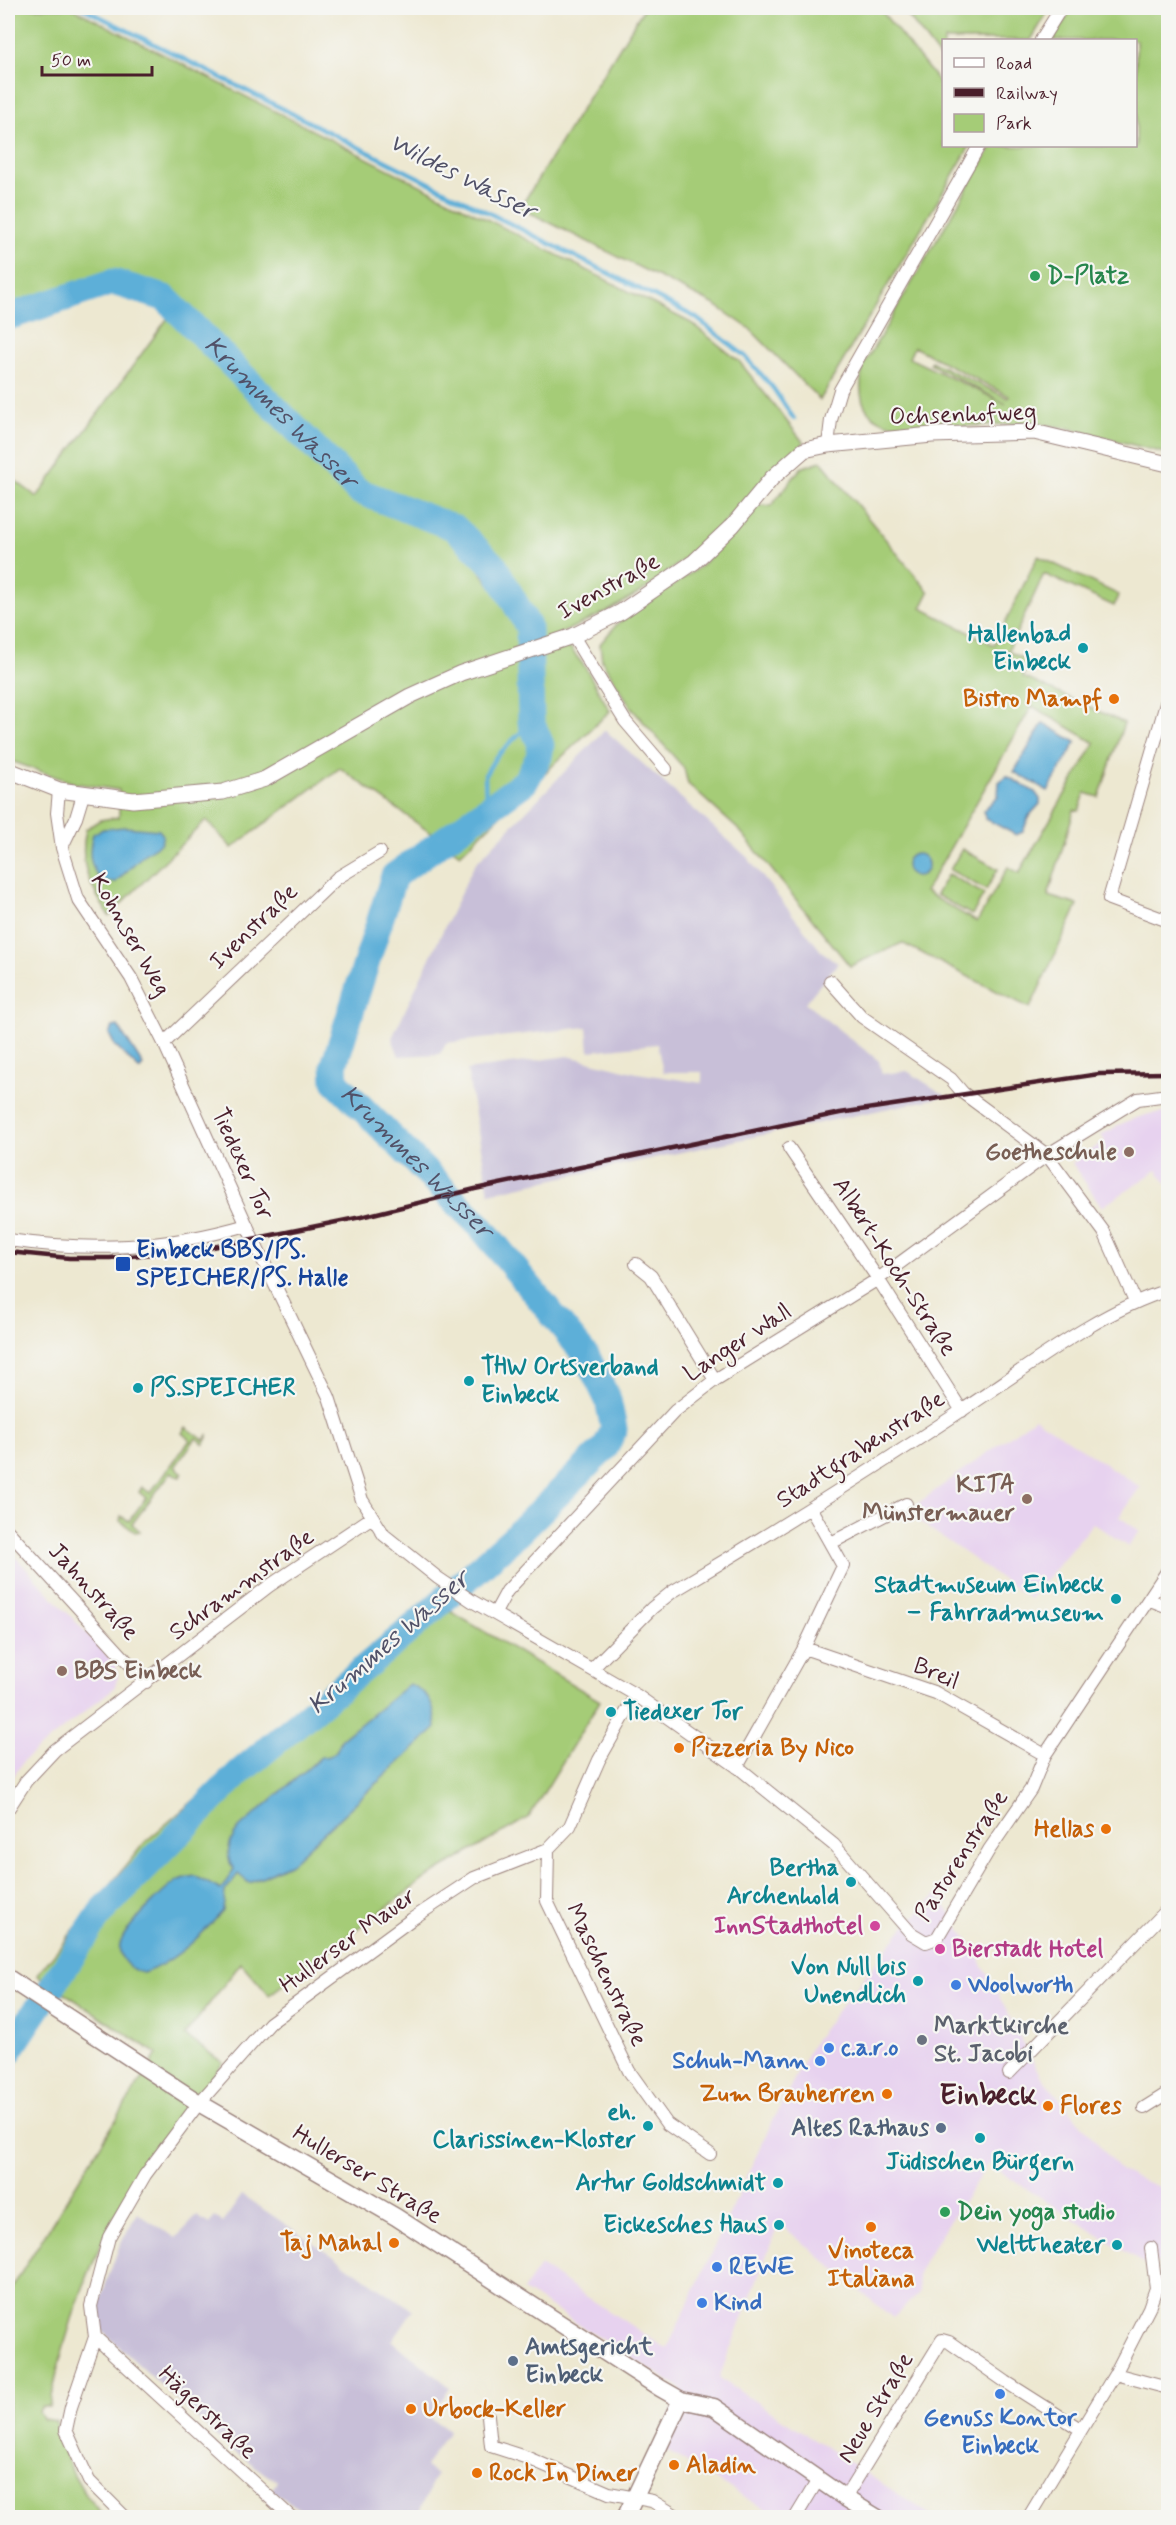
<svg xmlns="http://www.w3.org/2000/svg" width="1176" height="2525" font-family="Mynerve,sans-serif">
  <rect width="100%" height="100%" fill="#f6f6f2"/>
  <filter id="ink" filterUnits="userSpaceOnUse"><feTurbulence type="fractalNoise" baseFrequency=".0167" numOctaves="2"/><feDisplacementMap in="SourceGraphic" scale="12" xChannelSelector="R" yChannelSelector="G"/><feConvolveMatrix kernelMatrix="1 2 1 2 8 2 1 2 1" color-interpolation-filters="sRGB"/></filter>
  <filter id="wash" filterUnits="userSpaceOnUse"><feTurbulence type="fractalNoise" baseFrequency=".008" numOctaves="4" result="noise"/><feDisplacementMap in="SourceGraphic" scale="24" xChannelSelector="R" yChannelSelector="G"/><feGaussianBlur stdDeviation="1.35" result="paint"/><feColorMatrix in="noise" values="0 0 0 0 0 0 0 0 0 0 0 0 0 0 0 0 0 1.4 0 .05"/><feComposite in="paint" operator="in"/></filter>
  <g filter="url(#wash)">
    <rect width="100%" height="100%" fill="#ede8d1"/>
    <path fill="#e7d2ef" d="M1168,1112V1186L1157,1170L1102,1207L1072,1163L1105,1141L1101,1135L1127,1121L1149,1114Z
      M1035,1418L1140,1487L1119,1517L1140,1531L1128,1547L1093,1523L1030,1599L906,1512Z
      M8,1549L115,1664L118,1677L114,1688L24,1760L8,1785Z
      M937,1894L977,1954L1040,2075L1121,2171L1168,2191V2261L1144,2264L988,2164L930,2251L918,2274L919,2293L893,2318L779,2223L719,2378L934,2517H778L657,2445L682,2389L523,2290L540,2266L667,2349L771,2124L815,2039L905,1926Z"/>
    <path fill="#c8bfd8" d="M605,730L747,857L821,951L838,963L805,1003L879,1061L882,1074L907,1071L946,1096L489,1193L467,1070L568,1056L637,1073L702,1083V1072H663L657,1044L589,1051L587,1027L446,1043L440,1054L399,1056L392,1038L474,865Z
      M242,2195L413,2310L392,2341L450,2387L430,2418L449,2430L425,2467L436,2474L417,2517H311L271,2490L277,2481L230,2449L100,2329L99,2303L119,2247L137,2213L176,2238L197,2216L209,2224L215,2217L223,2222Z"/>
    <path fill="#a5cc77" stroke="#787651" stroke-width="1.5" fill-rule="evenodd" d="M8,8H72L691,323L739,361L804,443L708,539L651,586L610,610L559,634L585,667L610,711L460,854L340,768L232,848L206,820L109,916C90,885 78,866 86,829L100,820L119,817V790L74,783L8,760V475L37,497L170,315L355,497L452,533L523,629L524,644L535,642L534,625L458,522L362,485L167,292L113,276L8,311Z
      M644,8H879L943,87L944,146H970L820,400L750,329L715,305L520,208Z
      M902,8H1050L1031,40H944L943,62Z
      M1072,8H1168V454L1072,429L1035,423L912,428C870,424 854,409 863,366L992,146H1136V40H1053ZM914,347L1009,396L1008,398L931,361L930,364L1006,404L909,358Z
      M821,461L929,592L921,608L994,645L1038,556L1119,595L1114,606L1044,574L1008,651L1030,662L1023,677L1124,723L1099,797L1085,793L1079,811L1074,810L1048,896L1078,905L1030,1008L902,943L850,966L741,832L688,784L684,768L633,710L602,661L600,644L617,624L701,566L758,505L771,506L801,468ZM1032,706L1095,743L1019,873L1008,867L977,922L925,892Z
      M962,849L998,869L986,890L950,870Z
      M948,874L984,894L972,915L936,895Z
      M186,1427L204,1440L208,1435V1438L204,1444L196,1438L175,1467L183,1473L180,1477L171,1472L132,1524L140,1531L135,1532L120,1521L121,1516L129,1521L146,1498L139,1492L142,1487L150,1493L190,1440L182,1433Z
      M430,1599L600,1701L529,1817L426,1878L269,1995L241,1963L185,2035L223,2063C194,2100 161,2136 137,2176C96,2242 63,2331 50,2407H41L39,2412L43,2419L56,2421C61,2454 80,2495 106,2517H8V2294L157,2054L37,1975L145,1842Z"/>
    <path fill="#5dafd8" stroke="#546782" stroke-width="1.5" d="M1043,723L1076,742L1048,791L1014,772Z
      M1007,776L1035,792L1040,799V804L1029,816L1023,832L1016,835L986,819L983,811L998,796L999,782Z
      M125,827L159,830L163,835L161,843L143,855L116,882L101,881C89,865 88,853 93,834L103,829Z
      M906 865a11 11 0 1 1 22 0a11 11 0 1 1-22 0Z
      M118,1026L143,1065L140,1070L115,1046L109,1034L113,1027Z
      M409,1684C430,1692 435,1708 436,1728L291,1863L249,1883L238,1874L225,1891L223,1911C202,1935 174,1963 143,1973C128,1970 114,1955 122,1939C129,1924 163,1891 177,1881C182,1878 189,1877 195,1876L221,1890L234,1869C223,1856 230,1838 240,1827L321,1757C334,1757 337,1752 341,1740Z"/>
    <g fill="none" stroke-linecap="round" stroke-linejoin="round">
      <path stroke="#5dafd8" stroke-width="4.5" d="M83,8L695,317L745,356L773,388L794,419
        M486,808L485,775L495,758L531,722"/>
      <path stroke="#5dafd8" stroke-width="27" id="s1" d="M8,317L113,282L165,298L358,491L455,528L495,567L529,628L531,722L541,745L539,757L525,782L394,876L334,1065L335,1081L480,1226L587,1357L608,1400L614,1429L605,1448L515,1536L420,1621L240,1772L102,1911L8,2053"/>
    </g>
  </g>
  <g filter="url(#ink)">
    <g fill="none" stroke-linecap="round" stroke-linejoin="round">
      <g stroke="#9c847e" stroke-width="14">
        <path id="minor" d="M1041,40L1061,8
          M828,445L831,420L840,390L979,146
          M573,636L625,721L666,769
          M1168,697L1109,899L1168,921
          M59,790L57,813L62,848L78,899L131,978L164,1043L258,1250L329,1397L362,1500L384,1535L438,1578L472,1601L636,1695L739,1768L834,1845L911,1933L926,1942L937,1938L989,1850L1031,1789L1045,1755L1168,1570
          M62,847L76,818L83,795
          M830,981L862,1017L951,1079L963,1093L1047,1155L1104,1232L1135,1301
          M164,1043L337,878L380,852
          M789,1148L878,1279L962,1411
          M8,1240C93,1252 164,1249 247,1225
          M636,1264L651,1276L715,1380
          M8,1531L146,1682
          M831,1543L906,1504
          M1150,1600L1168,1607
          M495,1613L507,1591L675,1411L715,1380L878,1279L1047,1155L1138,1099L1168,1095
          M804,1648L936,1693L1045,1755
          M592,1669L652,1608L672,1592C770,1534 866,1474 961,1411C1026,1369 1095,1313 1168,1290
          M636,1695L599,1760L570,1826L548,1849L547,1901L629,2071L667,2124L710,2154
          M737,1767L804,1648L843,1566L811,1509
          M8,1809L26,1781L55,1750L269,1586L371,1518
          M1009,2073L1168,1909
          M1144,2108L1168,2093
          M95,2337L292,2518
          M1115,2374L1168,2388
          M488,2416L491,2446L528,2458L609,2493L652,2501L680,2518
          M845,2498L942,2340L949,2342L1006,2382L1080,2429
          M126,2518L89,2481L66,2430L71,2407L95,2337L91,2306L109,2237L145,2175L199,2103L270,2023L412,1919L474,1878L548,1849
          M795,2518L818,2480
          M1028,2518L1115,2374L1149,2308L1156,2288L1151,2248"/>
      </g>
      <g stroke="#9c847e" stroke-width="17">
        <path id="tertiary" d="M8,770L59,790L133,800L223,792L265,779L410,696L461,673L573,636L621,612L694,562L733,525L772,478L804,450L828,445L932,435L1034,432L1168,464"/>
      </g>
      <g stroke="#9c847e" stroke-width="19">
        <path id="secondary" d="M8,1978L199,2103L396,2217L660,2388L681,2400L714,2407L845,2498L878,2518
          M625,2518L681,2400"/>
      </g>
      <use href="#minor" stroke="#fff" stroke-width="12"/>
      <use href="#tertiary" stroke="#fff" stroke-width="15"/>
      <use href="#secondary" stroke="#fff" stroke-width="16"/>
      <path stroke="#4a1f2b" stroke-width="4.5" d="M8,1252L69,1258H110L203,1249L361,1217L475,1189L840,1113L1099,1074L1168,1073"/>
    </g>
  </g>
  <g fill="#2e9e5b" stroke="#f6f6f2" stroke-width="2">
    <circle cx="1035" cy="276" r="6"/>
    <circle cx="945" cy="2212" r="6"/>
  </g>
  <g fill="#0f9aa8" stroke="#f6f6f2" stroke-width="2">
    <circle cx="1083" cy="648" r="6"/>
    <circle cx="469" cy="1381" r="6"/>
    <circle cx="138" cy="1388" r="6"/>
    <circle cx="1116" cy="1599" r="6"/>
    <circle cx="611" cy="1712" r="6"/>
    <circle cx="851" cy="1882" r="6"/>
    <circle cx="918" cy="1981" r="6"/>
    <circle cx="648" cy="2126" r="6"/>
    <circle cx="980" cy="2138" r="6"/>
    <circle cx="778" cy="2183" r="6"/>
    <circle cx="779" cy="2225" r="6"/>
    <circle cx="1117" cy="2245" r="6"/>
  </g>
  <g fill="#e8710a" stroke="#f6f6f2" stroke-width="2">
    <circle cx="1114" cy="699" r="6"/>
    <circle cx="679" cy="1748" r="6"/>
    <circle cx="1106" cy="1829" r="6"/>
    <circle cx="887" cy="2094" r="6"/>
    <circle cx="1048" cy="2106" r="6"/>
    <circle cx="871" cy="2227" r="6"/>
    <circle cx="394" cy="2243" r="6"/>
    <circle cx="411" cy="2409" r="6"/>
    <circle cx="674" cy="2465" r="6"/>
    <circle cx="477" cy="2473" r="6"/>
  </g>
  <g fill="#8d6e63" stroke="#f6f6f2" stroke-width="2">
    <circle cx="1129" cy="1152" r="6"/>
    <circle cx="1027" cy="1499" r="6"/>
    <circle cx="62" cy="1671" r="6"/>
  </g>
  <rect fill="#1a4fb4" stroke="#f6f6f2" stroke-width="2" x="115" y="1256" width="16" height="16" rx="3"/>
  <g fill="#d1479c" stroke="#f6f6f2" stroke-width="2">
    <circle cx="875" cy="1926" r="6"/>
    <circle cx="940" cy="1949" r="6"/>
  </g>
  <g fill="#3f7fe0" stroke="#f6f6f2" stroke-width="2">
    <circle cx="956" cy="1985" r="6"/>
    <circle cx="829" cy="2048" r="6"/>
    <circle cx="820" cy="2061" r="6"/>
    <circle cx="717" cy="2267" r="6"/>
    <circle cx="702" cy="2303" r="6"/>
    <circle cx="1000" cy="2394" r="6"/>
  </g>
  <circle fill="#6b7280" stroke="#f6f6f2" stroke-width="2" cx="922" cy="2040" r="6"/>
  <g fill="#5c6f8a" stroke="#f6f6f2" stroke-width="2">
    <circle cx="941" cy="2128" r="6"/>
    <circle cx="513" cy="2361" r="6"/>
  </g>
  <g text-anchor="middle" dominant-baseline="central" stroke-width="4.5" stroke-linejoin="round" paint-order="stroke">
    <g font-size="24" font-weight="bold" fill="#27864d" stroke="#f6f6f2" text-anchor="start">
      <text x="1047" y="276">D-Platz</text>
      <text x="957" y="2212">Dein yoga studio</text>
    </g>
    <g font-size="24" fill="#4a1f2b" stroke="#f6f6f2">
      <text transform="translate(963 415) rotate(-2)">Ochsenhofweg</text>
      <text transform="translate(609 587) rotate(-29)">Ivenstraße</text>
      <text transform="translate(254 927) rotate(-44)">Ivenstraße</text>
      <text transform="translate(130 935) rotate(60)">Kohnser Weg</text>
      <text transform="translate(242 1164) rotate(66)">Tiedexer Tor</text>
      <text transform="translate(894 1267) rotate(57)">Albert-Koch-Straße</text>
      <text transform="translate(738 1343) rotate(-33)">Langer Wall</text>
      <text transform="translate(861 1450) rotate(-33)">Stadtgrabenstraße</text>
      <text transform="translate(242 1585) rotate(-36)">Schrammstraße</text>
      <text transform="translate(93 1592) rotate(48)">Jahnstraße</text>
      <text transform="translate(936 1674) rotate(23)">Breil</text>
      <text transform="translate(962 1856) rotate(-57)">Pastorenstraße</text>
      <text transform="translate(348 1941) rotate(-36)">Hullerser Mauer</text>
      <text transform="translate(606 1975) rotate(64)">Maschenstraße</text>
      <text transform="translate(367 2175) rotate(31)">Hullerser Straße</text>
      <text transform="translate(876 2408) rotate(-59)">Neue Straße</text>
      <text transform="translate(207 2413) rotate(43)">Hägerstraße</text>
    </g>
    <g font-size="24" font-weight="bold" fill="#0d838f" stroke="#f6f6f2" text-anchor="end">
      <text x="1071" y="634">Hallenbad<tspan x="1071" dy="28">Einbeck</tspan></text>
      <text x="481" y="1367" text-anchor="start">THW Ortsverband<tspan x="481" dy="28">Einbeck</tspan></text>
      <text x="150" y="1388" text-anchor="start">PS.SPEICHER</text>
      <text x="1104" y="1585">Stadtmuseum Einbeck<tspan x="1104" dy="28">– Fahrradmuseum</tspan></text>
      <text x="623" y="1712" text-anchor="start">Tiedexer Tor</text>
      <text x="839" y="1868">Bertha<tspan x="839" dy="28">Archenhold</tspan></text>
      <text x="906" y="1967">Von Null bis<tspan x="906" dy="28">Unendlich</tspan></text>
      <text x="636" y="2112">eh.<tspan x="636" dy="28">Clarissinen-Kloster</tspan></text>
      <text x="980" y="2162" text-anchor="middle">Jüdischen Bürgern</text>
      <text x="766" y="2183">Artur Goldschmidt</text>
      <text x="767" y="2225">Eickesches Haus</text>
      <text x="1105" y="2245">Welttheater</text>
    </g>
    <g font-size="24" font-weight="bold" fill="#c56008" stroke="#f6f6f2" text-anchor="start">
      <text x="1102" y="699" text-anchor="end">Bistro Mampf</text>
      <text x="691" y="1748">Pizzeria By Nico</text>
      <text x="1094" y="1829" text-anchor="end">Hellas</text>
      <text x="875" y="2094" text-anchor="end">Zum Brauherren</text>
      <text x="1060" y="2106">Flores</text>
      <text x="382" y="2243" text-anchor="end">Taj Mahal</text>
      <text x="871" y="2251" text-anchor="middle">Vinoteca<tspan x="871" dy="28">Italiana</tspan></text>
      <text x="423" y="2409">Urbock-Keller</text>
      <text x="686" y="2465">Aladin</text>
      <text x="489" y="2473">Rock In Diner</text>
    </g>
    <g font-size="24" font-weight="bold" fill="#785e54" stroke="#f6f6f2" text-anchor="end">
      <text x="1117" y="1152">Goetheschule</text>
      <text x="1015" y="1485">KITA<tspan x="1015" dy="28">Münstermauer</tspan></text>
      <text x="74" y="1671" text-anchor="start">BBS Einbeck</text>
    </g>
    <g font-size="24" font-weight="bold" fill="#164399" stroke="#f6f6f2" text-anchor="start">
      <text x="136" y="1250">Einbeck BBS/PS.<tspan x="136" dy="28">SPEICHER/PS. Halle</tspan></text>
    </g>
    <g font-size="24" font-weight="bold" fill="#b23c85" stroke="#f6f6f2" text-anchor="end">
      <text x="863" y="1926">InnStadthotel</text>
      <text x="952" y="1949" text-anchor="start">Bierstadt Hotel</text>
    </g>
    <g font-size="24" font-weight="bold" fill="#366cbe" stroke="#f6f6f2" text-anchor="start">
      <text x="968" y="1985">Woolworth</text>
      <text x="841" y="2048">c.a.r.o</text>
      <text x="808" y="2061" text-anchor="end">Schuh-Mann</text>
      <text x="729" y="2267">REWE</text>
      <text x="714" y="2303">Kind</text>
      <text x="1000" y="2418" text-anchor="middle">Genuss Kontor<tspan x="1000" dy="28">Einbeck</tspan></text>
    </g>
    <g font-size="24" font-weight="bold" fill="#5b616d" stroke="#f6f6f2" text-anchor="start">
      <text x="934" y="2026">Marktkirche<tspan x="934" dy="28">St. Jacobi</tspan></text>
    </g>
    <g font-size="24" font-weight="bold" fill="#4e5e75" stroke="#f6f6f2" text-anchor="end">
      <text x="929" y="2128">Altes Rathaus</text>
      <text x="525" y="2347" text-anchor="start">Amtsgericht<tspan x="525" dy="28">Einbeck</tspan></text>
    </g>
    <g font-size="26" font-style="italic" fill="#515168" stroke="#f6f6f2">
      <text transform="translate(462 177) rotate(27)">Wildes Wasser</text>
      <text stroke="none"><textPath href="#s1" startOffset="328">Krummes Wasser</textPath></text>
      <text stroke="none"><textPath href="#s1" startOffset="1318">Krummes Wasser</textPath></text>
      <text transform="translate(389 1643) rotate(-41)">Krummes Wasser</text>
    </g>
    <g font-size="30" font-weight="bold" fill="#4a1f2b" stroke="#f6f6f2">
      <text x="988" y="2095">Einbeck</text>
    </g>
  </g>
  <rect width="1176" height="2525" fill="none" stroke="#f6f6f2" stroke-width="30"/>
  <rect x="942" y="39" width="195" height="108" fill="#f6f6f2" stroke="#b1a0a2" stroke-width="1.5"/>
  <rect x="954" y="58" width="30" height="9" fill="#ffffff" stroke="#b1a0a2" stroke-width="1.5"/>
  <text x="996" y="69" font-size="18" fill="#4a1f2b">Road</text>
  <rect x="954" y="88" width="30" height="9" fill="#4a1f2b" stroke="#b1a0a2" stroke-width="1.5"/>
  <text x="996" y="99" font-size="18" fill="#4a1f2b">Railway</text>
  <rect x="954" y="114" width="30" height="18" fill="#a5cc77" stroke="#b1a0a2" stroke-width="1.5"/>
  <text x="996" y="129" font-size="18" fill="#4a1f2b">Park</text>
  <path d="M42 66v9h110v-9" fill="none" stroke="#4a1f2b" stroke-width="3"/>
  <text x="51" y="66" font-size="18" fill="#4a1f2b" stroke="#f6f6f2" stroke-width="4.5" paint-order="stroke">50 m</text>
</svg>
